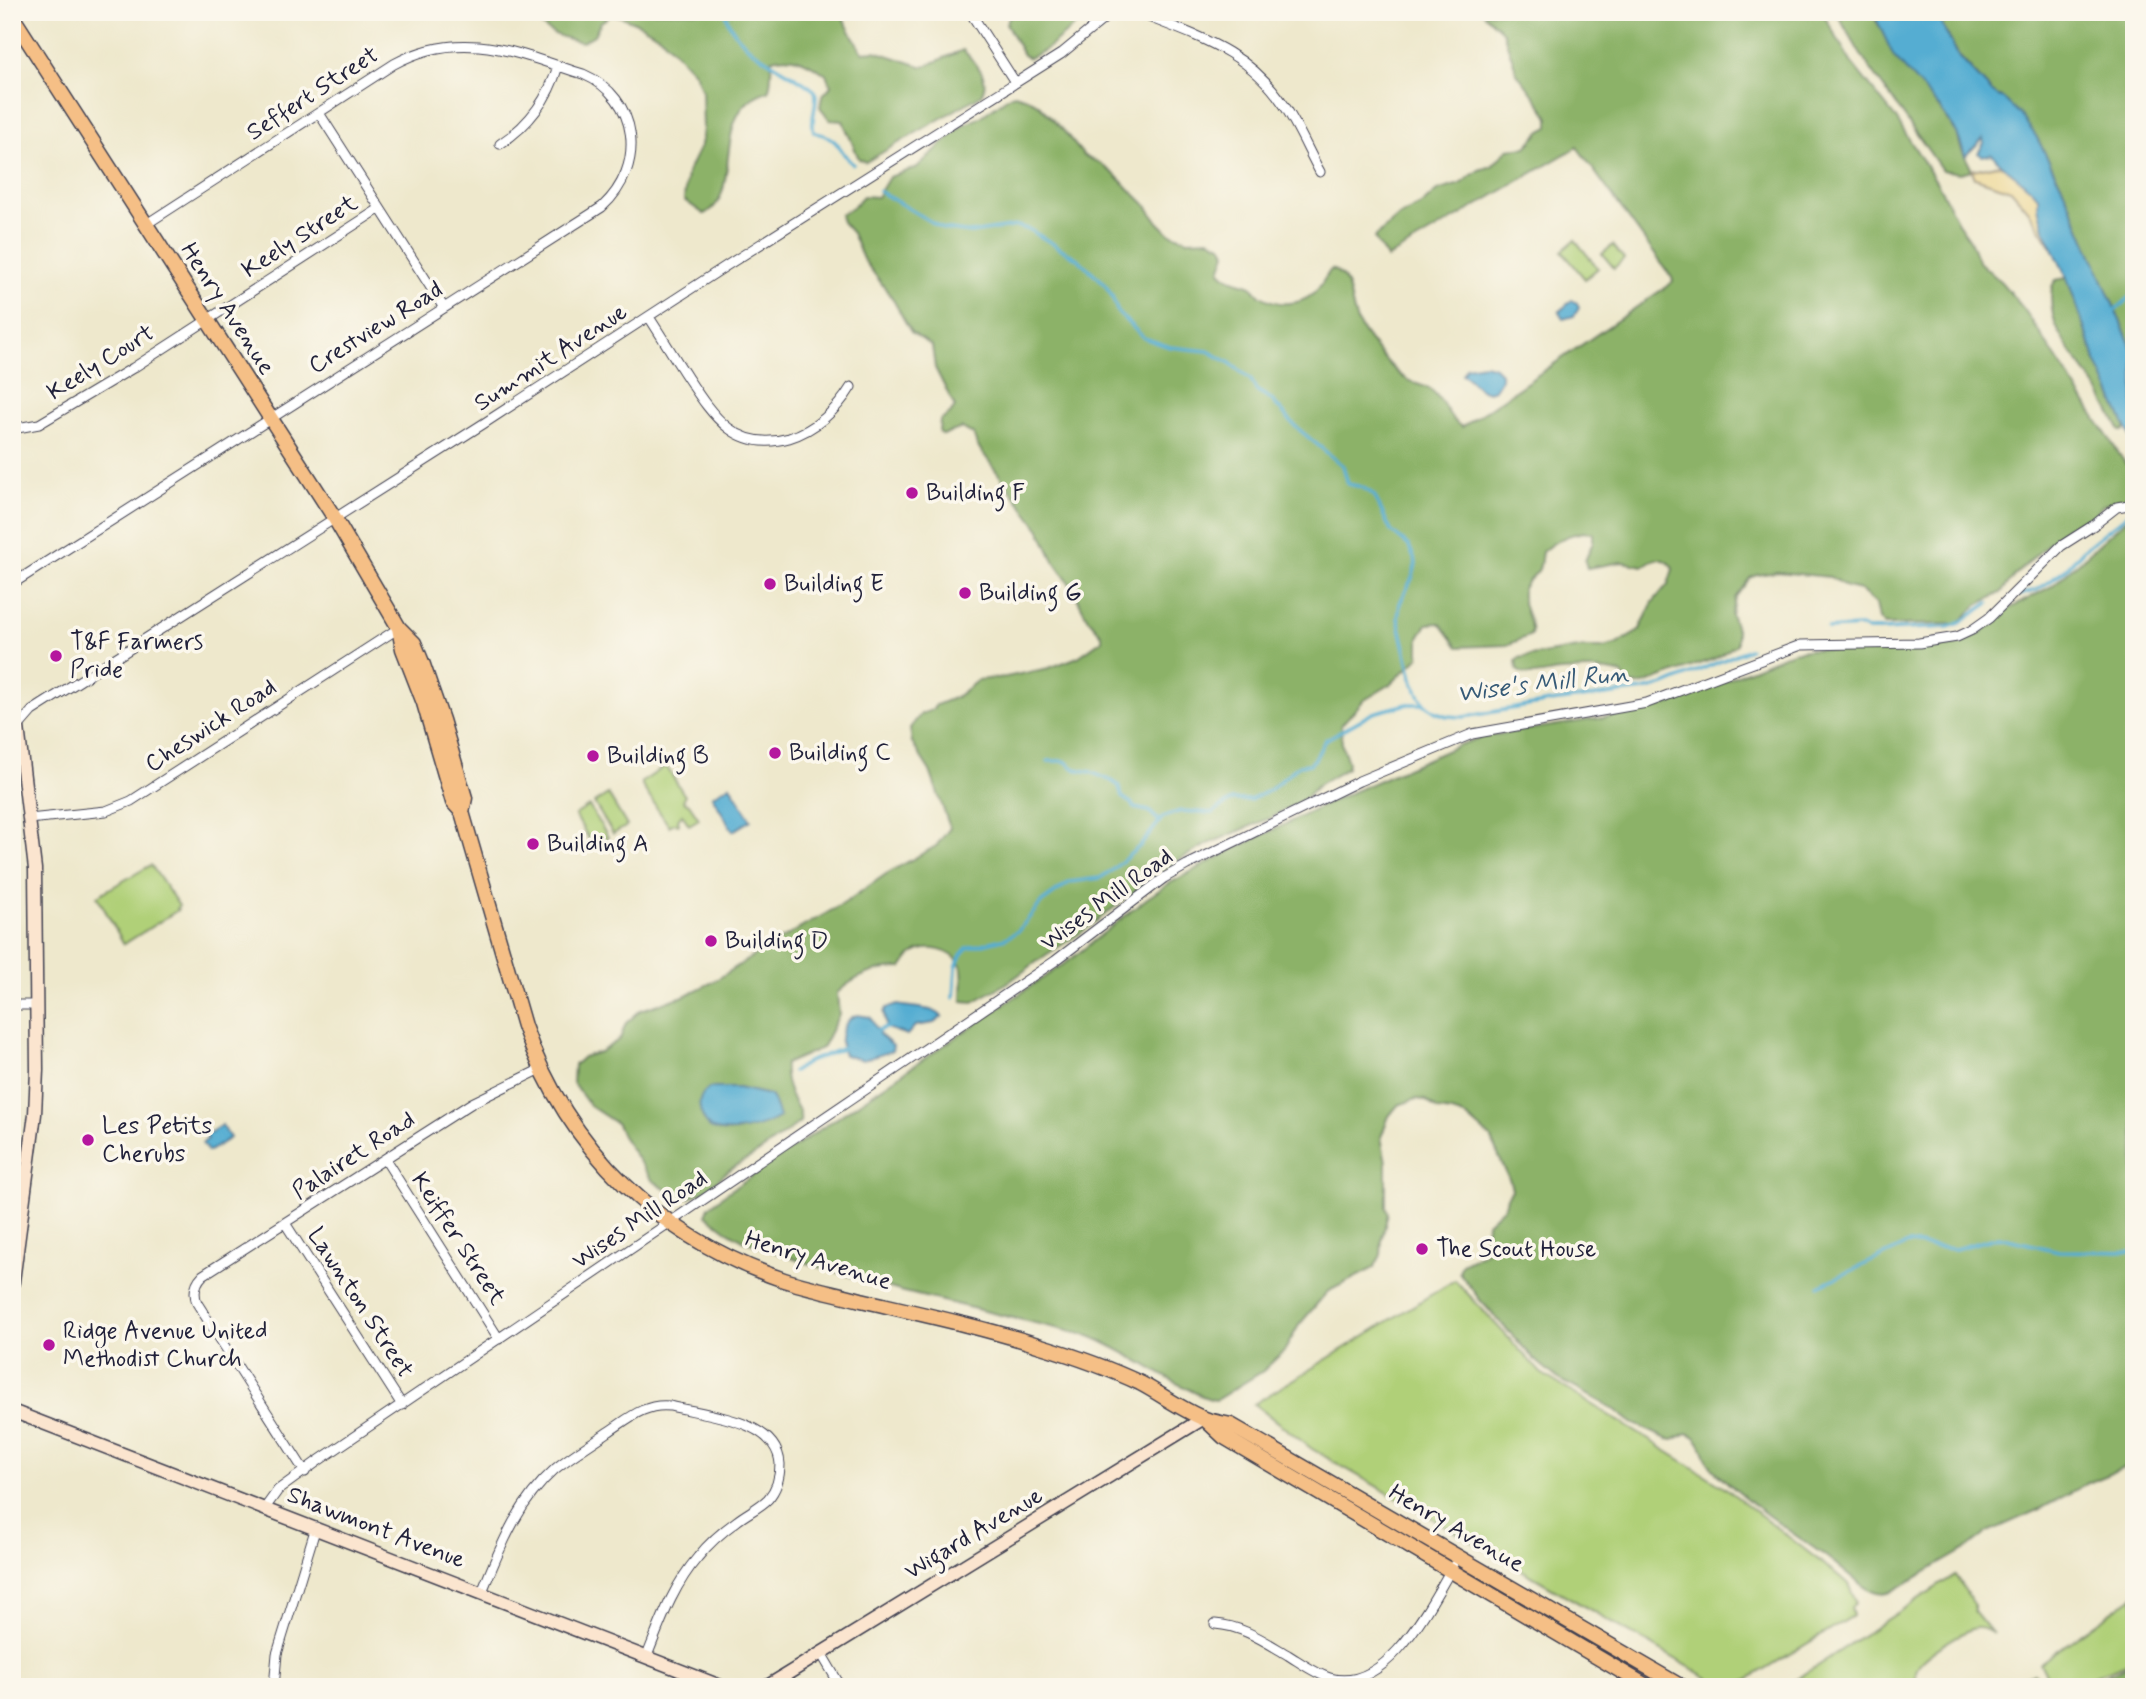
<svg xmlns="http://www.w3.org/2000/svg" width="2146" height="1699" font-family="Mynerve,sans-serif">
  <rect width="100%" height="100%" fill="#fbf7ec"/>
  <filter id="ink" filterUnits="userSpaceOnUse"><feTurbulence type="fractalNoise" baseFrequency=".0143" numOctaves="2"/><feDisplacementMap in="SourceGraphic" scale="14" xChannelSelector="R" yChannelSelector="G"/><feConvolveMatrix kernelMatrix="1 2 1 2 8 2 1 2 1" color-interpolation-filters="sRGB"/></filter>
  <filter id="wash" filterUnits="userSpaceOnUse"><feTurbulence type="fractalNoise" baseFrequency=".00686" numOctaves="4" result="noise"/><feDisplacementMap in="SourceGraphic" scale="28" xChannelSelector="R" yChannelSelector="G"/><feGaussianBlur stdDeviation="1.57" result="paint"/><feColorMatrix in="noise" values="0 0 0 0 0 0 0 0 0 0 0 0 0 0 0 0 0 1.4 0 .05"/><feComposite in="paint" operator="in"/></filter>
  <g filter="url(#wash)">
    <rect width="100%" height="100%" fill="#eee8cc"/>
    <path fill="#b0d078" stroke="#69795a" stroke-width="2" d="M1575,240L1598,268L1585,279L1562,251Z
      M1613,245L1624,259L1614,268L1602,254Z
      M666,766L685,796L683,801L689,804L699,819L689,825L682,814L678,819L679,824L673,823L669,826L642,786V782Z
      M608,794L627,826L613,834L594,803Z
      M589,806L608,837L593,846L575,815Z
      M151,865L179,906L177,908L178,910L124,944L97,896Z
      M1455,1280L1541,1373L1723,1486L1839,1576L1848,1584L1856,1602L1851,1608L1853,1616L1735,1687H1724L1312,1449L1254,1404Z
      M1464,1574L1492,1587L1506,1591L1671,1687H1658Z
      M1955,1575L1974,1604V1611L1993,1634C1989,1631 1984,1628 1978,1628C1967,1627 1924,1656 1918,1666C1914,1674 1916,1680 1920,1687H1785Z
      M2134,1596V1660L2065,1687H2052L2040,1663Z
      M2034,1673L2043,1687H2001Z"/>
    <path fill="#8cb268" stroke="#576a52" stroke-width="2" fill-rule="evenodd" d="M534,12H845L844,20L862,52L875,51L923,67L963,50C975,62 992,78 981,95L866,162L859,159L843,121L830,120L820,107L822,96L831,86L826,74C808,63 794,53 772,59C770,69 773,81 768,91C706,109 746,196 704,214L684,200L687,173L701,145L703,128L702,91L695,73L661,37L639,24L620,16H610L601,22L594,35L582,42C563,38 540,33 534,12Z
      M1012,12H1092L1044,51L1029,58L1023,55L1006,23Z
      M1482,12H1822L1851,62L1895,117L1939,186L1960,226L1970,240L1978,261L2001,282L2024,309L2133,475L2134,498L2125,497L2103,505L2093,516L2065,528L2015,575L2001,593L1977,605L1958,624L1885,625L1879,619L1876,604L1860,590L1847,587L1830,577L1777,572L1757,575L1750,578L1735,598L1731,614L1737,632V644L1716,658L1641,685C1631,685 1627,683 1622,674C1604,668 1579,670 1560,671C1546,672 1530,680 1517,670L1516,661L1519,658L1578,648H1603L1615,645L1639,631L1653,602L1668,584L1673,569L1671,565C1660,556 1654,558 1643,566L1622,562L1587,568L1585,561L1593,542V533C1577,529 1554,541 1542,552C1541,557 1541,564 1539,569C1535,577 1524,581 1522,592C1520,608 1534,622 1531,635L1507,645L1458,647L1440,623L1427,624L1419,638V657L1391,684L1363,701L1341,725L1342,745L1348,762L1347,768L1318,785L1303,800L1270,818L1208,844L1173,863L1082,932L1046,955L1009,982L973,1002L963,1001L962,999C962,989 964,973 961,965C953,950 926,943 912,955C908,958 905,964 902,968C877,968 856,975 837,993L839,1015L822,1048L785,1064C784,1075 786,1084 790,1094C794,1104 802,1110 800,1122L761,1151L729,1170L705,1191L689,1198L677,1197L652,1180L622,1136L617,1124L590,1106L573,1083L574,1065L583,1057L600,1052L620,1039L626,1023L641,1010L684,996L713,982L764,949L846,902L886,874L936,846L950,828L930,771L912,743L910,728L921,714L932,710L936,705L956,697L978,680L1006,677L1049,668L1078,657L1102,640V635L1088,619L1067,579L1054,561L1040,530L977,445L973,434L962,428L943,435L939,432L940,421L950,414L955,407L935,368L932,346L911,332L891,296L863,259L852,233L842,222L840,215L852,208L863,196L877,197L889,177L916,168L963,125L979,118L1011,95L1015,94L1027,98L1038,104L1063,130L1084,156L1100,163L1115,175L1147,206L1158,222L1169,233L1188,240L1210,239L1223,246L1226,253L1220,271C1229,281 1237,281 1249,285C1254,287 1257,293 1261,296C1277,306 1298,306 1313,294C1320,289 1324,279 1329,272L1332,269C1353,278 1349,303 1357,321C1364,336 1392,370 1406,379C1414,384 1424,385 1431,390C1444,399 1448,420 1462,427L1673,282L1672,278L1577,147L1387,258L1374,238L1399,216L1421,205L1437,191L1460,184L1479,170L1492,166L1508,149L1526,147L1541,131L1549,127V118L1544,109L1517,73L1503,32ZM709,1088H738L769,1095L772,1098L779,1117C763,1127 738,1133 719,1131Z
      M1836,12H1873L1876,21L1957,133L1961,148L1972,170L1960,173L1942,170L1861,55Z
      M1935,12H2134V353L2063,188L2036,136L2006,101L1991,91L1959,56Z
      M2067,278L2096,361L2126,427L2123,431H2120C2112,416 2105,401 2096,387C2076,356 2050,335 2051,295C2052,288 2051,286 2056,280Z
      M2134,518V1464L2088,1483L2042,1508L1988,1532L1969,1547L1891,1592C1884,1595 1878,1594 1871,1591C1853,1581 1840,1566 1824,1555C1786,1529 1747,1502 1714,1470C1702,1458 1705,1438 1687,1433L1673,1440L1667,1439L1632,1423L1614,1409L1557,1378L1534,1359L1480,1300L1459,1272L1462,1264L1485,1252L1487,1223L1505,1206L1507,1197L1512,1190L1510,1181L1490,1137L1467,1117L1452,1112L1438,1110L1425,1100L1416,1099L1398,1105L1389,1116L1381,1137L1386,1162V1207L1388,1213L1382,1238L1381,1255L1374,1268L1327,1292L1299,1325L1285,1350L1263,1371L1216,1400C1205,1399 1196,1393 1186,1388C1153,1371 1123,1349 1089,1336L900,1291L800,1261L745,1241L726,1230L706,1215L709,1207L725,1194L1071,959L1146,899L1168,884L1234,849L1337,799L1459,745L1482,737L1633,713L1672,703L1792,652L1814,649L1901,652L1961,644L1995,624L2005,611L2052,586L2126,520Z
      M2134,1662V1687H2080Z"/>
    <path fill="#eeda9e" stroke="#887e6c" stroke-width="2" d="M1997,165C2013,165 2030,185 2038,197C2038,219 2049,235 2057,255L2028,210L2011,190L1975,178L1972,170Z"/>
    <path fill="#55add2" stroke="#3c6886" stroke-width="2" d="M1873,12H1935L1959,57L1991,91L2006,101L2019,113L2036,136L2063,188L2134,353V445L2096,361L2067,278L2044,229L2038,207V197C2025,179 2002,170 1992,154L1982,156L1978,153L1984,143L1983,139L1965,156L1957,133L1939,107L1894,57Z
      M1572,300L1577,303L1579,308L1574,316L1563,319L1559,312Z
      M1484,364L1495,367L1501,373C1502,382 1497,388 1489,392C1476,390 1472,379 1462,374L1466,367Z
      M730,785L751,820L733,831L712,796Z
      M898,1005C911,1008 935,1007 942,1017L934,1023L915,1026L907,1035L886,1028L884,1013L886,1008Z
      M857,1015L870,1017L880,1035L893,1046L892,1051L863,1060L844,1055C837,1041 842,1020 857,1015Z
      M709,1088H738L769,1095L772,1098L779,1117C761,1128 731,1136 710,1128C700,1116 693,1099 709,1088Z
      M222,1125L230,1138L208,1152L202,1143L208,1139L206,1135Z"/>
    <g fill="none" stroke-linecap="round" stroke-linejoin="round">
      <path stroke="#55add2" stroke-width="3.5" d="M725,12C734,52 787,67 815,91C819,104 809,118 814,132C819,134 826,135 830,138C841,144 843,157 853,164
        M879,191L943,229L971,233L1017,226L1030,230L1078,259L1104,283L1112,296L1118,313L1144,338L1170,347L1208,351L1230,363L1251,380L1256,390L1271,399L1296,427L1343,466L1348,484L1362,487L1374,495L1391,531L1409,546L1416,563L1413,576L1400,603L1398,618L1413,683L1424,704L1436,712L1447,716L1464,717L1550,702L1644,690L1665,685L1749,649
        M2114,311L2134,294
        M2020,595L2036,590L2050,581L2067,568L2083,550L2128,514L2134,512
        M1828,629L1860,627L1867,630H1881L1948,627L1960,623L1989,603
        M1048,761H1065L1075,769L1091,772L1112,781L1119,786L1122,797L1131,803L1134,808L1149,811L1159,821
        M954,998L956,967L961,955L967,948L1006,938L1018,931L1042,902L1070,882L1100,878L1111,871L1141,845L1163,817L1181,811L1212,813L1232,800H1250L1270,790L1299,765L1310,764L1315,759L1325,740L1373,713L1408,704H1424
        M872,1032L888,1027
        M793,1072L808,1062L844,1048
        M1819,1286L1908,1244L1955,1249L1999,1237L2059,1251L2134,1252"/>
    </g>
  </g>
  <g filter="url(#ink)">
    <g fill="none" stroke-linecap="round" stroke-linejoin="round">
      <g stroke="#414051" stroke-width="11">
        <path id="street" d="M970,12L1015,82
          M1136,12C1195,36 1247,49 1284,105C1298,126 1308,150 1320,172
          M319,113L444,308
          M500,144C529,125 548,100 558,66
          M649,317C662,337 674,357 687,377C712,415 736,453 789,438C815,430 837,410 851,387
          M12,429L39,424L133,368L379,209
          M12,584L602,207C647,166 639,98 583,74C517,53 461,27 394,64L145,225
          M12,734L32,711L483,424L726,266L1061,54L1112,12
          M29,819L106,811L131,801L399,628
          M12,1005H37
          M385,1159L499,1339
          M285,1223L402,1405
          M305,1472L197,1303C193,1292 195,1283 203,1275L472,1103L541,1069
          M265,1508L278,1490L318,1461L1055,961L1164,878L1187,865L1359,781L1472,734L1647,703L1801,645L1919,643L1957,637L1972,630L1989,618L2061,546L2094,525L2117,507L2134,504
          M482,1592C501,1546 517,1503 555,1469C572,1455 591,1444 608,1432C628,1419 645,1403 670,1406C705,1415 777,1419 780,1464C780,1477 776,1490 768,1499C759,1508 747,1513 737,1521C723,1531 709,1543 698,1557C673,1586 661,1621 647,1656
          M1215,1624C1243,1626 1264,1641 1288,1655C1301,1663 1316,1674 1330,1678C1387,1694 1430,1605 1453,1566
          M821,1653L841,1687
          M274,1687L277,1654L316,1527"/>
      </g>
      <g stroke="#414051" stroke-width="15">
        <path id="secondary" d="M12,701L18,727L35,869L37,1070L35,1114L12,1289
          M12,1411L723,1687
          M766,1687L1204,1418"/>
      </g>
      <g stroke="#414051" stroke-width="17">
        <path id="primary" d="M12,16L334,517L399,628L414,643L423,665L442,720L465,798L462,812
          M399,628L403,649L424,703L453,802L462,812L524,1026C568,1151 660,1238 784,1280C809,1288 835,1293 861,1300C921,1314 982,1327 1041,1346C1074,1356 1108,1368 1140,1383C1161,1394 1182,1410 1205,1419C1213,1422 1222,1423 1231,1425L1682,1687
          M1205,1419L1224,1437L1648,1687"/>
      </g>
      <use href="#street" stroke="#fff" stroke-width="9"/>
      <use href="#secondary" stroke="#fbe5cf" stroke-width="12"/>
      <use href="#primary" stroke="#f5bf86" stroke-width="14"/>
    </g>
  </g>
  <g fill="#b5179e" stroke="#fbf7ec" stroke-width="2.5">
    <circle cx="912" cy="493" r="7"/>
    <circle cx="770" cy="584" r="7"/>
    <circle cx="965" cy="593" r="7"/>
    <circle cx="56" cy="656" r="7"/>
    <circle cx="775" cy="753" r="7"/>
    <circle cx="593" cy="756" r="7"/>
    <circle cx="533" cy="844" r="7"/>
    <circle cx="711" cy="941" r="7"/>
    <circle cx="88" cy="1140" r="7"/>
    <circle cx="1422" cy="1249" r="7"/>
    <circle cx="49" cy="1345" r="7"/>
  </g>
  <g text-anchor="middle" dominant-baseline="central" stroke-width="7" stroke-linejoin="round" paint-order="stroke">
    <g font-size="24" fill="#22223b" stroke="#fbf7ec">
      <text transform="translate(313 94) rotate(-33)">Seffert Street</text>
      <text transform="translate(300 237) rotate(-33)">Keely Street</text>
      <text transform="translate(227 309) rotate(57)">Henry Avenue</text>
      <text transform="translate(376 328) rotate(-32)">Crestview Road</text>
      <text transform="translate(551 358) rotate(-33)">Summit Avenue</text>
      <text transform="translate(101 363) rotate(-32)">Keely Court</text>
      <text transform="translate(211 726) rotate(-33)">Cheswick Road</text>
      <text transform="translate(1107 900) rotate(-36)">Wises Mill Road</text>
      <text transform="translate(354 1156) rotate(-33)">Palairet Road</text>
      <text transform="translate(640 1220) rotate(-34)">Wises Mill Road</text>
      <text transform="translate(458 1239) rotate(57)">Keiffer Street</text>
      <text transform="translate(818 1261) rotate(17)">Henry Avenue</text>
      <text transform="translate(360 1303) rotate(57)">Lawnton Street</text>
      <text transform="translate(376 1528) rotate(21)">Shawmont Avenue</text>
      <text transform="translate(1456 1529) rotate(30)">Henry Avenue</text>
      <text transform="translate(974 1534) rotate(-31)">Wigard Avenue</text>
    </g>
    <g font-size="24" fill="#22223b" stroke="#fbf7ec" text-anchor="start">
      <text x="926" y="493">Building F</text>
      <text x="784" y="584">Building E</text>
      <text x="979" y="593">Building G</text>
      <text x="70" y="642">T&amp;F Farmers<tspan x="70" dy="28">Pride</tspan></text>
      <text x="789" y="753">Building C</text>
      <text x="607" y="756">Building B</text>
      <text x="547" y="844">Building A</text>
      <text x="725" y="941">Building D</text>
      <text x="102" y="1126">Les Petits<tspan x="102" dy="28">Cherubs</tspan></text>
      <text x="1436" y="1249">The Scout House</text>
      <text x="63" y="1331">Ridge Avenue United<tspan x="63" dy="28">Methodist Church</tspan></text>
    </g>
    <g font-size="26" font-style="italic" fill="#365a77" stroke="#fbf7ec">
      <text transform="translate(1543 684) rotate(-7)">Wise's Mill Run</text>
    </g>
  </g>
  <rect width="2146" height="1699" fill="none" stroke="#fbf7ec" stroke-width="42"/>
</svg>
